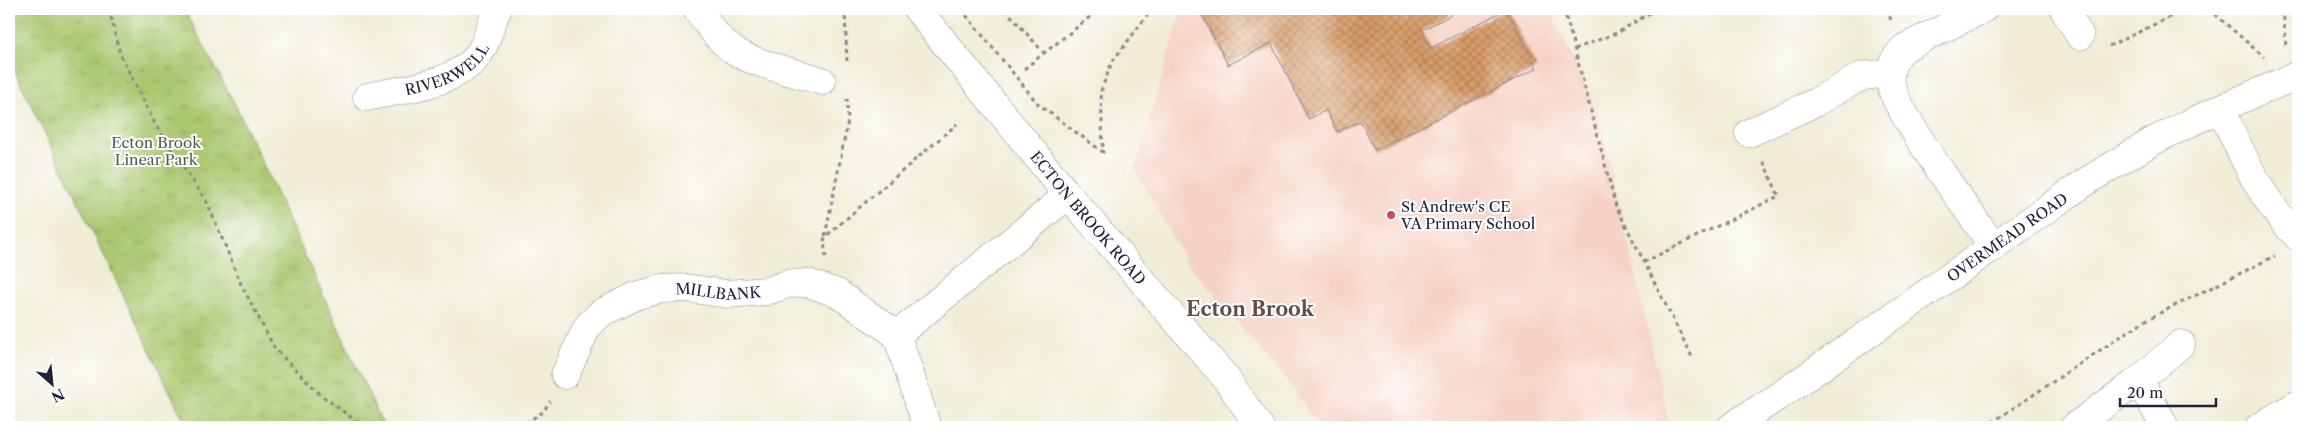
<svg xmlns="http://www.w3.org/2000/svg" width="2307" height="436" font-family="'Libre Caslon Text',serif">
  <defs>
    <pattern id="park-tufts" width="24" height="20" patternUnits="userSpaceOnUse" patternTransform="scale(1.25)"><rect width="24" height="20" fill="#aac86f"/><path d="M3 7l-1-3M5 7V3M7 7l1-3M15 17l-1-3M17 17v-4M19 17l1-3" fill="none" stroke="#92ac61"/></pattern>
    <pattern id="building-cross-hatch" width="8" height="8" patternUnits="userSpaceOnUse" patternTransform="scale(1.25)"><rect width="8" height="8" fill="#d99c68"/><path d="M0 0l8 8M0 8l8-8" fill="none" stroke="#b07f57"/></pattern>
  </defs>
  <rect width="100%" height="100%" fill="#fff"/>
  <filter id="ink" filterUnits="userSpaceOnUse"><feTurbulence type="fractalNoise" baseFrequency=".02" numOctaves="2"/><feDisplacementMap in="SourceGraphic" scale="10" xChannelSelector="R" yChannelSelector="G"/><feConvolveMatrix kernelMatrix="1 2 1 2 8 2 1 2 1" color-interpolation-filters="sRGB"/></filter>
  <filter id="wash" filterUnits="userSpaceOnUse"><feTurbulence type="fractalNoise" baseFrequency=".0096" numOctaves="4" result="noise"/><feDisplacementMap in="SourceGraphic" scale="20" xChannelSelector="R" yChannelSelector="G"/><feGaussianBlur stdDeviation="1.12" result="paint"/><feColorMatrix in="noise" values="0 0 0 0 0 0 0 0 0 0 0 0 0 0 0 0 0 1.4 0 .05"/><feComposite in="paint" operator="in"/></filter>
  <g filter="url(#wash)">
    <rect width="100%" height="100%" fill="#f0ecd6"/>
    <path fill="#f6d2c4" d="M1182,9H1550L1597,110L1670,425L1666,427H1319L1291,386L1186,261L1135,169Z"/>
    <path fill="url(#park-tufts)" stroke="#667555" d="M9,9H184L237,108L384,427H187L9,59Z"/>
    <g id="blocks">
      <path fill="url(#building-cross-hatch)" d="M1199,9H1448L1451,15L1422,30L1431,48L1507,9L1537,68L1375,150L1360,121L1337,132L1326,110L1309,119L1271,43L1228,65Z"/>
    </g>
  </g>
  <g filter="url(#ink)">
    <use href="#blocks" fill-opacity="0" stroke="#898788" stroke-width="1"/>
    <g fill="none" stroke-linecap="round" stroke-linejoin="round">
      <g stroke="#898788" stroke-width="29">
        <g id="minor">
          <path d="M697,9C707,23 718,40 733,50C753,64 797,73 822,81"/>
          <path id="s1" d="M917,9L1068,195L1225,377L1260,427"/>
          <path d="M1983,9L1904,48C1895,57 1888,68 1890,82C1894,99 1905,115 1914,130C1938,170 1966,208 1994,247"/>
          <path d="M2064,9L2080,36"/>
          <path id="s2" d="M367,97C403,89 464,84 482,49C489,36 491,21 498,9"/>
          <path d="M2221,108C2242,156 2261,200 2298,237"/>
          <path d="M1749,133L1816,102L1862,76L1890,73"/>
          <path d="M897,335L1068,195"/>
          <path id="s3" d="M565,375L587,327L601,313L638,295L662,289L686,288L727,294L767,291L788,284L808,283L837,293L897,335L927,427"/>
          <path d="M2139,380L2165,427"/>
          <path id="s4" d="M1731,427L1785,392L2087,181L2155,140L2221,108L2298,75"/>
          <path d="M2074,427L2139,380L2181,344"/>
          <path d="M2259,427L2298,404"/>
        </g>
      </g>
      <path stroke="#898788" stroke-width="3" stroke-dasharray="4 4" stroke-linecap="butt" d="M109,9L120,54L156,126L207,202L241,284L275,349L321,395L364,427
        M845,9L847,63
        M961,9L1039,105L1103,152L1101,91L1112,62L1152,9
        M1005,9L1044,53
        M1564,9L1616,206L1693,359
        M1886,9L1892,22
        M2209,9L2264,57
        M2283,9L2286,48
        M2109,46L2187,9
        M1575,49L1619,32L1656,9
        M1024,69L1100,9
        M825,236L848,121L847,99
        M826,257L824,242L825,237L957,124
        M1644,262L1779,196L1763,161
        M519,427L543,412L550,401
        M1985,427L2144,321L2275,256"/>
      <use href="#minor" stroke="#fff" stroke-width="28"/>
    </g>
  </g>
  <circle fill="#d1495b" stroke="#fff" stroke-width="2" cx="1391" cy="215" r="5"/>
  <g text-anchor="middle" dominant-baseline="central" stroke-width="4" stroke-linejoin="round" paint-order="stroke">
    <g font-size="15" fill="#22223b" stroke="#fff">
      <text stroke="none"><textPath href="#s2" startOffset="86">RIVERWELL</textPath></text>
      <text stroke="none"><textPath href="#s1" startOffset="270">ECTON BROOK ROAD</textPath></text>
      <text stroke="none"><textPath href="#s4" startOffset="335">OVERMEAD ROAD</textPath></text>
      <text stroke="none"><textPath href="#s3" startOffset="195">MILLBANK</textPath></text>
    </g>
    <g font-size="15" fill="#525c4d" stroke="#fff">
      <text x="156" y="142">Ecton Brook<tspan x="156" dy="17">Linear Park</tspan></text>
    </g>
    <g font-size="15" fill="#22223b" stroke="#fff" text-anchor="start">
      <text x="1401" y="206">St Andrew's CE<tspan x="1401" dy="17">VA Primary School</tspan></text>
    </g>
    <g font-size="20" font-weight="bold" fill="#624d4b" stroke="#fff">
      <text x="1250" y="309">Ecton Brook</text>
    </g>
  </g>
  <rect width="2307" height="436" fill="none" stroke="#fff" stroke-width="30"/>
  <g transform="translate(52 384) rotate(153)" stroke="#ffffff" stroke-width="4" paint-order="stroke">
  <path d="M0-4L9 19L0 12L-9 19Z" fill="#22223b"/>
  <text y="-8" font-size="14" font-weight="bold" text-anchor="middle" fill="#22223b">N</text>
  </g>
  <path d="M2120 398v8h96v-8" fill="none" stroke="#22223b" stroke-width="2.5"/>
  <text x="2127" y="398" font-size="15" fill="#22223b" stroke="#ffffff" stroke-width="4" paint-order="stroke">20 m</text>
</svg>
